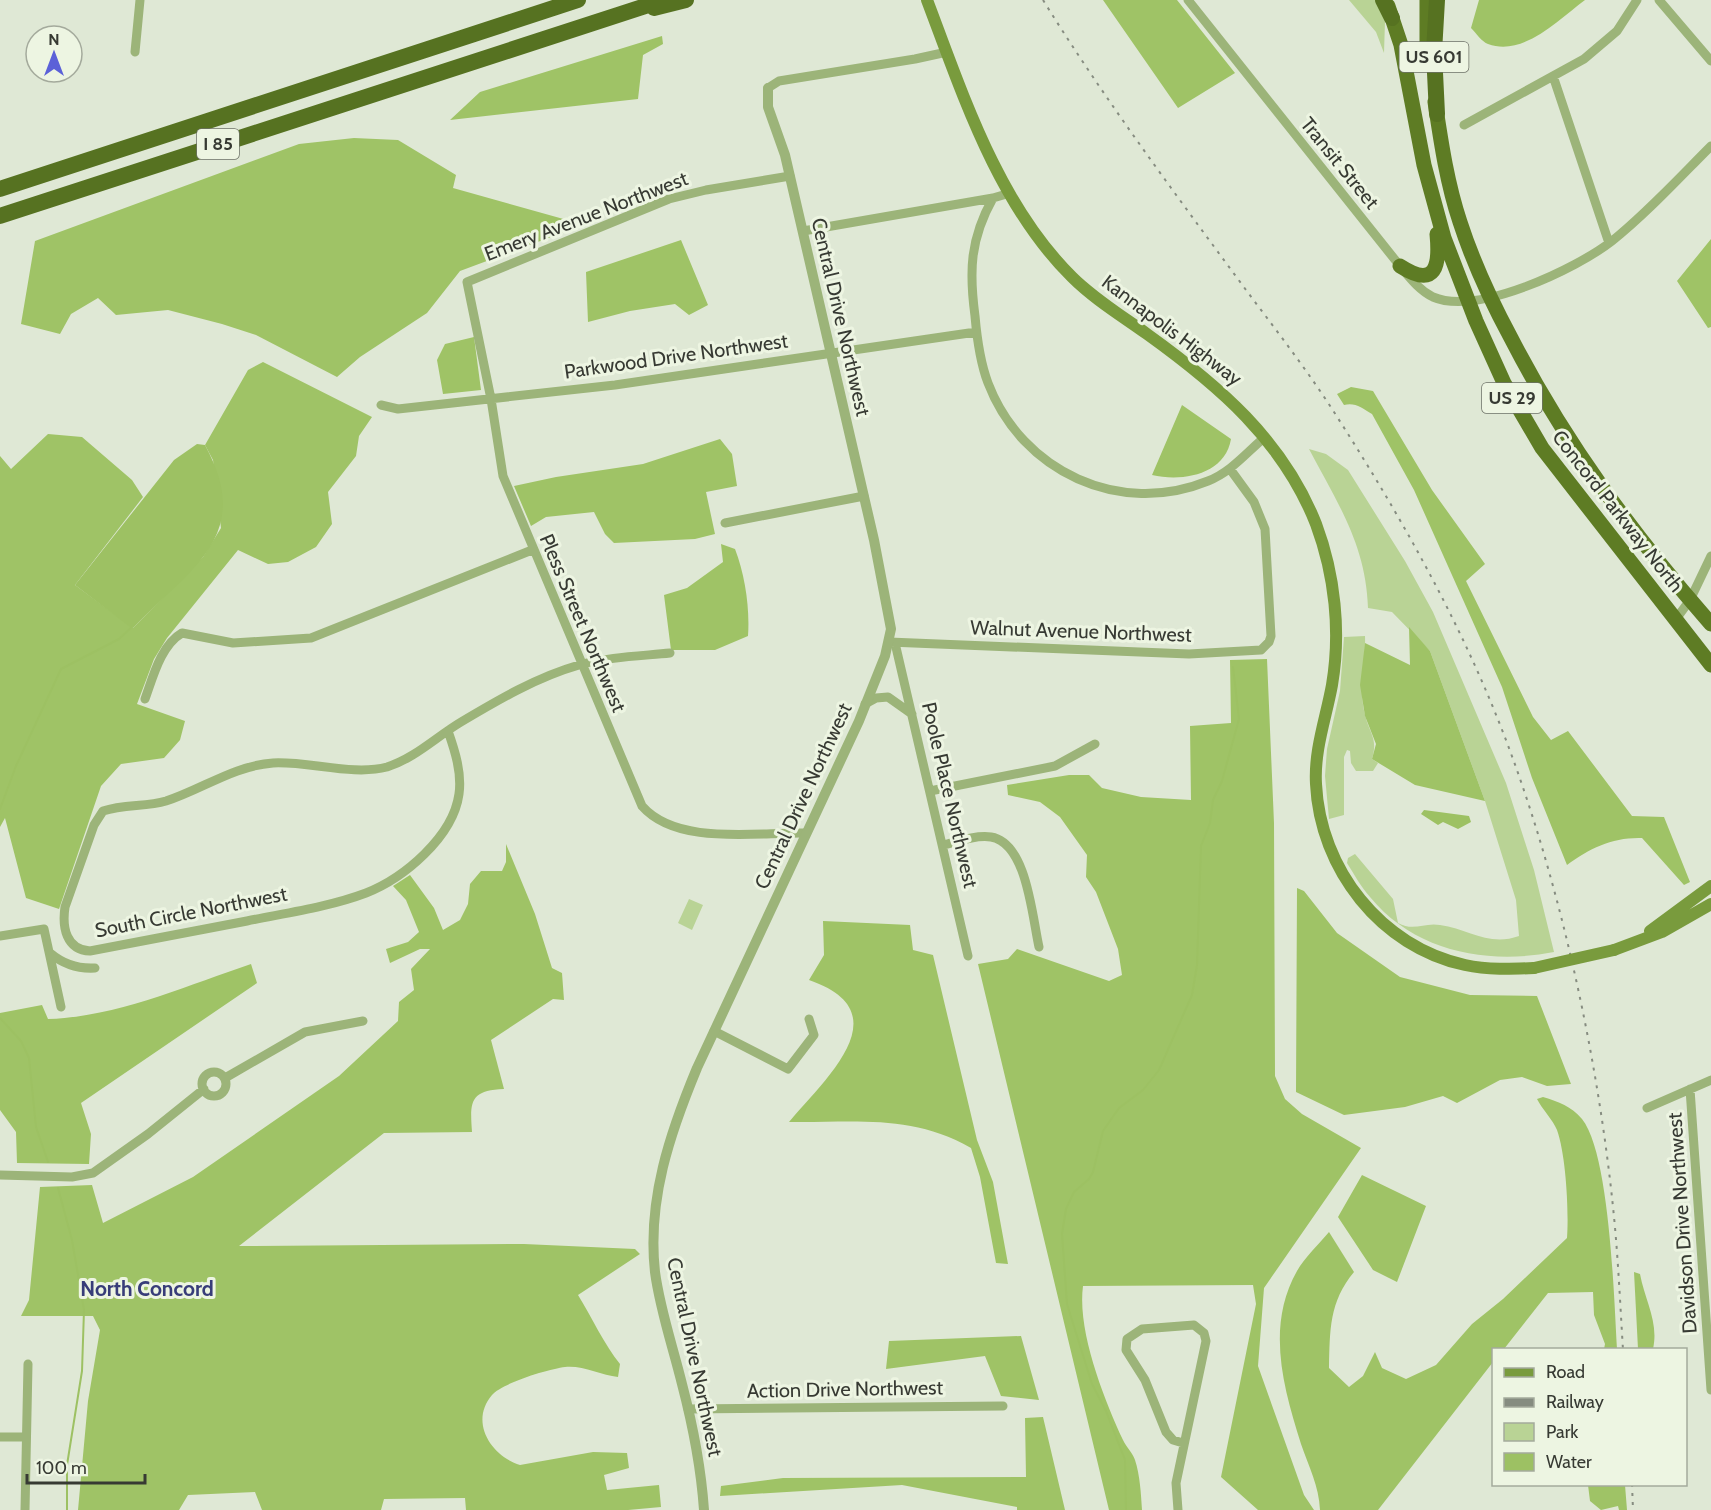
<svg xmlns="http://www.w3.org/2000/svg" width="1711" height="1510" font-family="Cabin,sans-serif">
  <rect width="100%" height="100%" fill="#dfe8d5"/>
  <path fill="#b9d395" d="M1349,0H1378L1385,21L1384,53L1376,32Z
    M1309,449L1326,454L1348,470L1405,561L1433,612L1506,783L1534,870L1554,952C1488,965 1415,952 1370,897C1361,887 1354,874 1347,863L1348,858L1355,854L1393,899L1398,923C1414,932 1424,922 1440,925C1469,929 1489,947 1519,936L1516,900L1485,801L1430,651L1392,612L1368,608C1366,545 1338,504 1309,449Z
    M1365,636C1366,663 1358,688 1365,715C1370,735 1378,738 1372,759L1378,763L1373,771H1356L1351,763L1350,751L1347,750L1344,757V815L1329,819L1325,776L1327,749L1340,691L1344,637Z
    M689,899L703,905L692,930L678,923Z"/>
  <path fill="#9fc366" d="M1103,0H1177L1235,73L1178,108Z
    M1479,0H1585C1559,19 1524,57 1488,44C1482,42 1476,33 1471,28Z
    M662,36L663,44L643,55L638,99L450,120L480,92Z
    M354,138L398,140L456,175L453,188L567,220L570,230L460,271L427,313L360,357L337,377L256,335L222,324L168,310L116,315L98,298L71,314L60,334L21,324L35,241L299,144Z
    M1711,239V327L1708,328L1677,281Z
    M681,240L708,305L689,315L675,304L630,311L588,322L586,272Z
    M474,337L481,390L443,394L437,360L445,344Z
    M263,362L372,417L359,436L356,456L328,492L332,524L316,547L288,562L268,564L238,550L167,638L154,659L137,704L185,721L180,740L164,758L121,764L101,786L59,909L26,898L5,818L0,827V456L11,469L48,434L82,437L132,480L143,497L75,585L133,628L203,557L221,528L213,460L205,445L248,370Z
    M1351,387L1373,391L1432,490L1485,564L1466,581L1533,717L1551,740L1568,731L1632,816L1664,817L1690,882L1684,885L1642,838C1613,837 1590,848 1567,865L1532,778L1502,687L1414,490L1372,414C1362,408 1355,402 1344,405L1337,394Z
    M1182,405L1231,439C1225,475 1182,482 1152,475Z
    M720,439L732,454L737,486L706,492L715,534L695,539L614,543L605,534L594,512L546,517L531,526L514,486L556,477L643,464Z
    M721,544L735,549C745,575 750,608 748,636L715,650H671L664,595L687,588L723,562Z
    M1409,627L1430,651L1485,801L1415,785L1372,759L1376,744L1365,716L1360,685L1365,643L1410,665Z
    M1267,659L1274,823L1275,1076L1285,1099L1302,1114L1361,1148L1264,1288L1258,1366L1304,1495L1314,1510H1258L1221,1477L1256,1304L1253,1285L1083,1286C1077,1331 1104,1399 1123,1440C1126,1447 1133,1453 1135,1460C1140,1475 1141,1494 1142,1510H1109L978,964L1008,959L1017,949L1109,981L1122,975L1118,949L1096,892L1086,877L1087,855L1060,817L1040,802L1008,795L1007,785L1069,775H1089L1102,788L1141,797L1191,800L1190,726L1231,723L1230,660Z
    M506,844L535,914L552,968L562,973L564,1000L553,999L491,1040L504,1089C469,1090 470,1103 472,1132L384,1133L239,1246L524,1244L635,1249L640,1254L578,1295C591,1316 605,1346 620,1364L618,1377C601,1375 582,1365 565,1367C549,1369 502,1383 492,1395C469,1422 491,1456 520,1465L593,1452L627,1453L629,1468L604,1475L607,1490L659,1485L661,1507L628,1510H466L465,1498L384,1499L381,1510H262L255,1492L188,1495L179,1510H78L88,1401L100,1330L93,1316H21L29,1300L40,1187L92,1185L103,1223L193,1177L339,1076L398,1021L399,1002L414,990L411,969L430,949H420L390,963L386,949L408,942L419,932L406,900L393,886L410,875L434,908L443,930L460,920L468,904L470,884L481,871H502L506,862Z
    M1297,888L1304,891L1337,933L1400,977L1470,995L1537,996L1571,1084L1547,1086L1522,1077L1500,1080L1457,1103L1443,1096L1405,1107L1344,1115L1296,1092Z
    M823,921L910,925L913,950L933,955L977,1140L993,1182L1008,1264L996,1263L980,1177L971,1148C911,1114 856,1123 789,1122C826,1078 902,1012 809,980L824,955Z
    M251,964L257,983L81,1103L91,1134L89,1164L17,1163L16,1132L0,1110V1013L42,1005L48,1019C117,1017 185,986 251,964Z
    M1543,1097C1559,1102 1571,1106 1582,1119C1610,1154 1614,1300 1617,1349H1604L1605,1344L1594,1315L1593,1292L1548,1293L1504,1349L1494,1350L1493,1362L1378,1510H1320C1319,1486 1309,1467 1301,1444C1283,1387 1266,1326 1297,1271C1305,1257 1319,1244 1329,1232L1354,1272C1329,1302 1330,1330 1329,1368L1349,1387L1363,1376L1375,1352L1382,1368L1406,1379L1436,1365L1472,1324L1503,1299L1567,1238C1569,1212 1566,1155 1557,1130C1553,1120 1542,1109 1537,1099Z
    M1362,1175L1426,1206L1397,1282L1373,1270L1338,1217Z
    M1634,1272L1640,1274C1645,1301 1659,1322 1653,1349H1638Z
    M1021,1336L1039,1400L1001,1396L985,1356L886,1369L889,1341Z
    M1043,1417L1065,1510H1017V1507L902,1485L720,1496L721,1486L783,1478L1026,1477L1025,1418Z
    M1588,1485H1625L1627,1510H1619L1618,1506L1601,1510L1590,1501Z"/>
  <path fill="#9dc163" d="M197,444L205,445C255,537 190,568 133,628L130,627L75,585L174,460Z
    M1424,810L1469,816L1471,822L1458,829L1443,822L1438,825L1421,814Z"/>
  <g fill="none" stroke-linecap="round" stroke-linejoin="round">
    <path stroke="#9dc163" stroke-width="2" d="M0,809L16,766L61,669L119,639L134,625
      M0,1018L21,1041L29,1058L36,1127L48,1162
      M58,1188L72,1240L84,1310L82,1371L67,1465V1510
      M1126,1510L1125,1460L1106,1411L1092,1384L1067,1304L1062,1234L1066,1209L1074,1192L1089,1179L1093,1172L1103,1131L1119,1108L1143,1090L1159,1070L1192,995L1197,965L1201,846L1210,823L1213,800L1222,781L1239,719L1233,667"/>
    <path stroke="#9cb479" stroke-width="9" d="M1188,0L1400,266C1410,278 1419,290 1433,297C1477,316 1576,269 1612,241C1647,213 1679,178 1711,146
      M1659,0L1711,61
      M135,52L140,0
      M1553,76L1609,243
      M768,88L779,81L915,59L947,52
      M1464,125L1584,59L1617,31L1637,0
      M790,176L706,190L669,199L467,282L491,399L503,476L642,806C677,846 756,832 806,833
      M993,198C970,239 969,271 975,316C977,339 980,362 988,383C1022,472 1120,517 1208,481C1231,472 1246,453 1265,437
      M803,231L993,198L1010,193
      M381,405L398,409L615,385L976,332
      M725,523L864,496
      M1676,619L1690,600L1711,556
      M889,642L1189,654L1261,650L1269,642L1271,636L1265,529L1254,502L1230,469
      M895,643L968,956
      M145,699C153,677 161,645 182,633L233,643L311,638L532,550
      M865,704L876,698L888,697L912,714
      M448,731C455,751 462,773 459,794C453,837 404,878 366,893C329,907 286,913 247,921C195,931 143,941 90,951C66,950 62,927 65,907L94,825L103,811C124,804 146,807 166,801C203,789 233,766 273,763C308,761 353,776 387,767C415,758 436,737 461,722C498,700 537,677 579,665C608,657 640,656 670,653
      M930,791L1055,766L1095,744
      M944,845C959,841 976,835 991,837C1027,843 1032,916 1039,947
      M0,936L44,929L61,1007
      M50,953C63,964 78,969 95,968
      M714,1031L788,1069L814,1035L809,1019
      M202 1084a12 12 0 1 1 24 0a12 12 0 1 1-24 0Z
      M225,1078L305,1032L363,1021
      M1690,1089L1711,1390
      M1647,1108L1711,1080
      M0,1175L72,1177L93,1173L148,1134L204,1089
      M688,1409L1003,1406
      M0,1437H26
      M25,1510L28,1364
      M1178,1510L1176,1483L1206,1341L1204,1333L1194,1325L1142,1329L1127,1339L1126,1350L1145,1380L1166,1432L1173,1440L1183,1443"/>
    <path stroke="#9cb479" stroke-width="10" d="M704,1510C701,1467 693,1426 682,1384C673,1347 660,1310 655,1272C647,1200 670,1133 697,1068L859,721L885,656L891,629L874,540L785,155L768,107V88"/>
    <path stroke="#799b3d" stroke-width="12" d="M927,0C963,95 998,204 1072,277C1094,299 1122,316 1147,334C1218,385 1283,440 1316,524C1335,575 1341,632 1332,685C1326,718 1314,750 1316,784C1320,869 1381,947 1465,965C1488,970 1511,969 1534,968
      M1650,931L1711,886
      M1614,950L1662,932L1711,904"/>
    <path stroke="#5e7c24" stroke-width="15" d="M1427,0V54
      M1388,6L1401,45L1424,165L1444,238L1476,321L1504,383L1542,448L1711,665
      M1435,102C1441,142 1447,183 1460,222C1473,262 1491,301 1511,338C1565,443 1633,535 1711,624
      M1400,266C1436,289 1440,266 1437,234"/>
    <path stroke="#567221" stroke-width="16" d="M1383,0L1392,18
      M654,8L686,0
      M1437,114L1434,52L1437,0
      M0,189L578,0
      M0,216L664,0"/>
    <path stroke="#868c80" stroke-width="2" stroke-dasharray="3 6" stroke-linecap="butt" d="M1043,0C1105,100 1176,195 1246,290C1276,330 1307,370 1334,412C1404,521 1469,637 1513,759C1563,897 1598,1061 1613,1207C1618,1254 1620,1302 1623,1350
      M1632,1484L1633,1510"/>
    <path stroke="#799b3d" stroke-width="12" d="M1534,968L1614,950"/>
  </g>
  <g text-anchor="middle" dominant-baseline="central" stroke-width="6" stroke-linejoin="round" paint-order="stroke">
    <g fill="#edf5e2" stroke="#6e7268" stroke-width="1.5">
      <rect x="1399.5" y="42" width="69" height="30" rx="4.5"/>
      <rect x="197" y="129" width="42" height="30" rx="4.5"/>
      <rect x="1482" y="383" width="60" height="30" rx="4.5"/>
    </g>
    <g font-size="18" font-weight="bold" fill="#373a33">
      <text x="1434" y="57">US 601</text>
      <text x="218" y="144">I 85</text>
      <text x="1512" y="398">US 29</text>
    </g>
    <g font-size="20" fill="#373a33" stroke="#edf5e2">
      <text transform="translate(1340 163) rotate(51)">Transit Street</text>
      <text transform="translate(586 216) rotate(-21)">Emery Avenue Northwest</text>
      <text transform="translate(841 317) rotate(77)">Central Drive Northwest</text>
      <text transform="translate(1172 330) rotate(37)">Kannapolis Highway</text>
      <text transform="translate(676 356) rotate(-8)">Parkwood Drive Northwest</text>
      <text transform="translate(1618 511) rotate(52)">Concord Parkway North</text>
      <text transform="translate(583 623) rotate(67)">Pless Street Northwest</text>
      <text transform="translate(1081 631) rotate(2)">Walnut Avenue Northwest</text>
      <text transform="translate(950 795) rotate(77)">Poole Place Northwest</text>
      <text transform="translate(803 796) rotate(-65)">Central Drive Northwest</text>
      <text transform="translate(191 912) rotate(-11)">South Circle Northwest</text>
      <text transform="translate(1682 1223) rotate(-94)">Davidson Drive Northwest</text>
      <text transform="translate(695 1357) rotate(78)">Central Drive Northwest</text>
      <text transform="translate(845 1389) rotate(-1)">Action Drive Northwest</text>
    </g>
    <g font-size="21" font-weight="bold" fill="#383d79" stroke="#edf5e2">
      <text x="147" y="1288">North Concord</text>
    </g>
  </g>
  <rect x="1492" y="1348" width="195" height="138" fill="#edf5e2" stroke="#a4aa9c" stroke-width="1.5"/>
  <rect x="1504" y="1368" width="30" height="9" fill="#799b3d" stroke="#a4aa9c" stroke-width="1.5"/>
  <text x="1546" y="1378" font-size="18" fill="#373a33">Road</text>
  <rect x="1504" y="1398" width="30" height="9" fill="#868c80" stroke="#a4aa9c" stroke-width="1.5"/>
  <text x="1546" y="1408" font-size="18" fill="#373a33">Railway</text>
  <rect x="1504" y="1423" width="30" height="18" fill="#b9d395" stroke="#a4aa9c" stroke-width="1.5"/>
  <text x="1546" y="1438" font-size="18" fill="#373a33">Park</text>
  <rect x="1504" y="1453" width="30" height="18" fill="#9dc163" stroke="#a4aa9c" stroke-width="1.5"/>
  <text x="1546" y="1468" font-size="18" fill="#373a33">Water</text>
  <g transform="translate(54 54)"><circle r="28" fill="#edf5e2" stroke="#a4aa9c" stroke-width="1.5"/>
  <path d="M0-4.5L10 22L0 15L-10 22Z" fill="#5b61d8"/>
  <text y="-9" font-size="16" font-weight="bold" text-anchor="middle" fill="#373a33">N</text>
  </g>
  <path d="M27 1474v9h118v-9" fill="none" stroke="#373a33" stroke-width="3"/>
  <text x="36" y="1474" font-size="18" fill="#373a33" stroke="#edf5e2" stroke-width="4.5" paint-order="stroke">100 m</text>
</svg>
